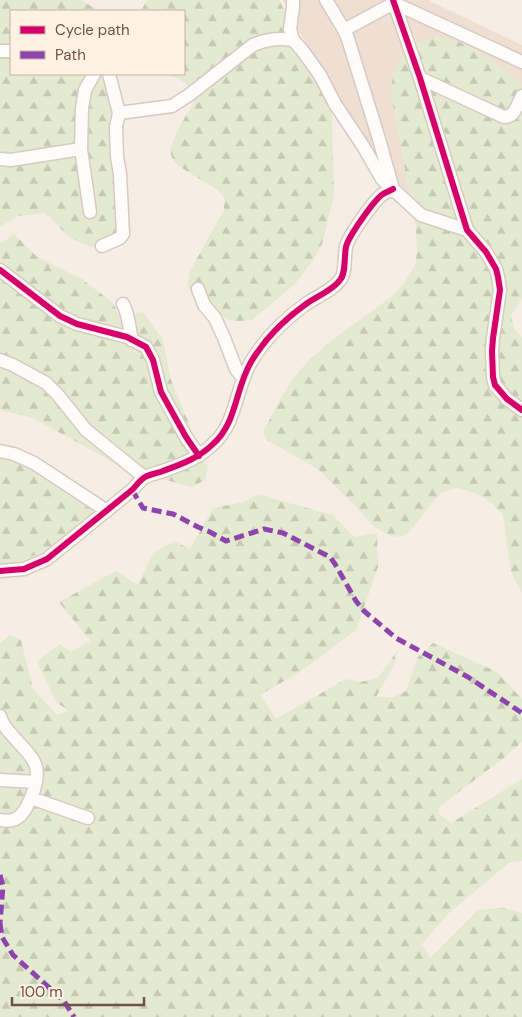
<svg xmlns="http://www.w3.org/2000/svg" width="522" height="1017" font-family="'DM Sans',sans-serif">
  <defs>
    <pattern id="forest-firs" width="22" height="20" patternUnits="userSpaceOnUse" patternTransform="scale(1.25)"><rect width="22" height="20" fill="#e3ead0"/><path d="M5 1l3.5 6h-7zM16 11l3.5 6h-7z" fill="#c6cab4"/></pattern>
  </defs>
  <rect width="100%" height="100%" fill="#f6ede5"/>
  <path fill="#efdfd2" d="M283,0H430L432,2L522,45V106L417,218L341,112Z"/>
  <path fill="url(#forest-firs)" d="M0,0H81L99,11H11V74H105L123,130L128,230L110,245L91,247L70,238L46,213L18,216L0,227Z
    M147,0H279L318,73L332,114L334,196L322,244L313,260L295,284L252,320L239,321L229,320L217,313L194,295L188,287L190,271L224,210C224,206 225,202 224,198C218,184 173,170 171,154C169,142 188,112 195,101C192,84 183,81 169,74H184V11H141Z
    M437,37C442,38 448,39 453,40C480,48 502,67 522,85V298L511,316L515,330L522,337V593L511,572L503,515L491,502L477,494L458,488L442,492L435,499L407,535L400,537L391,536L376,528L354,505L318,469L268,441L263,432C275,410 285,387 301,369C327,340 362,320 392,296L402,286L415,266L417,252L416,228L391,95L393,74L396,66L407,52L417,43Z
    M14,234L37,257L82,279L113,303L126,330L136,333L135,313L143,312L163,340L171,380L191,428V457L208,465L205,480L192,487L162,479L149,482L33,418L0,410V243L3,242Z
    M0,448L102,506L93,517L46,550L13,565L0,566Z
    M258,494L285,502L333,515L354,537L377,533L378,567L356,630L301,671L260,695L276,719L346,679L360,682L378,678L399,648L394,665L376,697H393L406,691L418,657L433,643L497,672L522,699V742L505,757L439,807V814L451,823L522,779V861L510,862L449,913L422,944L430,958L478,910L505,908L522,913V1017H0V644L9,635L21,640L33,689L57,715L69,711L56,702L37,661L60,644L71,652L90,641L59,602L116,571L138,585L153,553L174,541L190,549L213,508L244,502Z"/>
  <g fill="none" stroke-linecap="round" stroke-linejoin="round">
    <g stroke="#d7cac4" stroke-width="15">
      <path id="minor" d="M293,0V7L290,29L293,40L302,50L320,75L335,104L363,146L382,179L421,215L467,230
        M326,0L344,30L347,36L379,139L393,189
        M393,0L420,78L467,230L486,252L496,269L498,277L500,290L493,338L492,351L493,377L495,385L507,399L522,410
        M344,30L394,3L522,62
        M0,51H11
        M109,74L119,113L172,106L189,95L253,45C267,39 278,38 293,40
        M420,78L504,117C515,117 517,105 522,96
        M81,149L90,212
        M0,159L11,160L81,149L82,108L85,90L94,74
        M102,246L120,238L123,234L120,174L117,157L116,127L119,113
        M0,270L60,316L77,324L127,337L146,347L153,360L161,392L186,437L199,456
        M198,289L204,305L215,318L224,338L236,369L243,378
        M123,304C129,315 129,328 132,340
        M0,360L13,365L46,383L58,395L86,430L144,477
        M0,451L14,454L34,463L107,511
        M0,571L24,569L47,559L132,490C136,486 140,480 145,477C151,474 158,473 163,471C182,464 199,458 213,444C237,423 235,389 251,362C264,340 285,319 306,304C317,296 332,291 340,280C346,274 344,256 346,247C348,237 374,200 383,194C386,192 390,191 393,189
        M0,716C2,724 7,730 13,736C19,744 28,751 33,760C42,774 33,795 26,808C19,820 12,822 0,820
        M0,780L36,782
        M31,798L88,818"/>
    </g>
    <use href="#minor" stroke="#fefcfb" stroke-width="12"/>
    <path stroke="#8e44ad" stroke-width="5" stroke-dasharray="10 5" stroke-linecap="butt" d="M132,490L143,508L173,514L198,527L210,532L226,541L264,529L283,533L330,557L335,564L356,601L364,611L396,638L468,677L522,713
      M0,875L3,886L0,923
      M0,923L2,937L13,955L64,1001L74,1017"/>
    <g stroke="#fff2e5" stroke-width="9">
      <path id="cycleway" d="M393,0L420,78L467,230L486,252L496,269L498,277L500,290L493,338L492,351L493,377L495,385L507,399L522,410
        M0,270L60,316L77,324L127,337L146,347L153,360L161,392L186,437L199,456
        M0,571L24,569L47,559L132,490C136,486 140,480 145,477C151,474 158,473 163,471C182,464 199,458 213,444C237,423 235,389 251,362C264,340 285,319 306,304C317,296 332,291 340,280C346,274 344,256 346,247C348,237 374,200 383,194C386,192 390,191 393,189"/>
    </g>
    <use href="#cycleway" stroke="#d6006c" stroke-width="6"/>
  </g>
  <rect x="10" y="10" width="175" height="65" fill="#fff2e5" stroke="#c6b2a6"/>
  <rect x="20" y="26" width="25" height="8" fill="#d6006c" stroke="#c6b2a6"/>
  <text x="55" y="35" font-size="15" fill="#715147">Cycle path</text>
  <rect x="20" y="51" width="25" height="8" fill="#8e44ad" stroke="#c6b2a6"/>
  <text x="55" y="60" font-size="15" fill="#715147">Path</text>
  <path d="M12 997v8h132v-8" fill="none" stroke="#715147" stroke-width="2.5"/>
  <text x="20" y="997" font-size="15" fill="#715147" stroke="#fff2e5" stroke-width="4" paint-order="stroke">100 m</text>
</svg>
